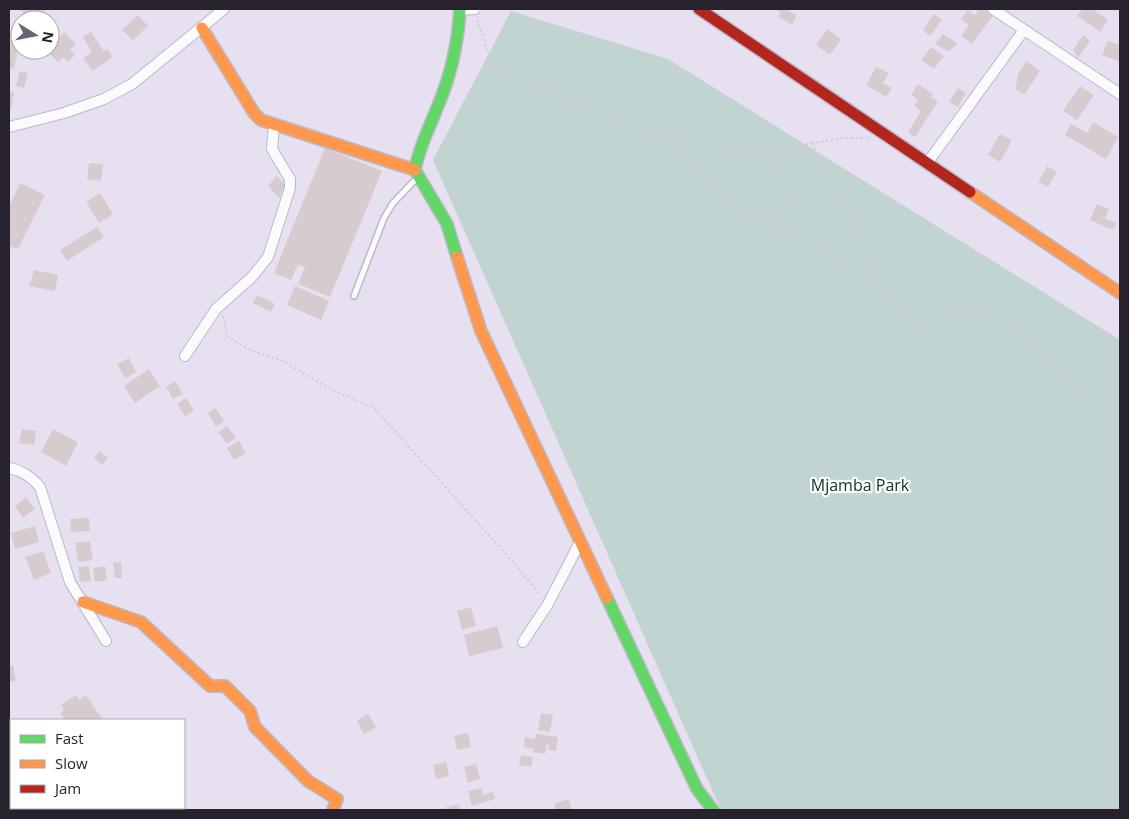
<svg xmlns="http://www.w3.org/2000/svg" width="1129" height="819" font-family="'Open Sans',sans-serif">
  <rect width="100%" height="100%" fill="#e6e0f1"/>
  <path fill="#c2d4d2" d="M511,11L668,59L1120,340V810H721L433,160Z"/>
  <path fill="#d8cbcf" d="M19,9H46L39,20H33Z
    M774,9H790L789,11L797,15L792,25L778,16L780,12Z
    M979,9H986L994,14L972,44L961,36L969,25L961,19L968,10L975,15Z
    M1082,9H1092L1108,20L1100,32L1077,16Z
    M934,14L942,20L930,36L923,30Z
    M138,15L148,26L133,40L122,30Z
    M827,29L841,39L830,55L816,45Z
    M64,32L76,44L70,50L75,55L68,62L63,57L58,62L46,50H50V39L55,34L59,38Z
    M91,32L104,51L107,49L113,57L93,71L83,58L92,52L83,37Z
    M943,34L957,43L949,52L935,44Z
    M1083,35L1090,41L1078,58L1073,50Z
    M9,40L19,42L14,69L9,68Z
    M1108,41L1120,45V62L1102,55Z
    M931,47L944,56L934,69L921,60Z
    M1026,61L1040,71L1024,95L1015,89L1019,72Z
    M876,67L889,73L883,83L892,88L886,97L866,85Z
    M20,71L28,73L24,88L16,86Z
    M918,84L933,94L931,97L938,101L915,137L908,132L921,111L914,106L918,100L911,95Z
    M1080,86L1094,95L1077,120L1063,111Z
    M958,88L966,93L958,107L949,102Z
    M9,91L14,92L11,110L9,109Z
    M1093,122L1118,137L1106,159L1065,135L1071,124L1087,133Z
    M1000,134L1012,140L1000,162L988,155Z
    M325,148L382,171L330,297L298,284L305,267L298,264L291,280L274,273Z
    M89,163L103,164L101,181L87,179Z
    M1047,166L1057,172L1048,187L1038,182Z
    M277,176L285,185L279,198L268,186Z
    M20,183L45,195L18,249L9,246V207Z
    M100,193L113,214L99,223L86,202Z
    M1097,204L1109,209L1105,218L1116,223L1113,230L1090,220Z
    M97,227L104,237L67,261L60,250Z
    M34,270L58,275L55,291L29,286Z
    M295,286L329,301L321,320L287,305Z
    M257,295L275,304L271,312L253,303Z
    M129,358L136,372L125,378L117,364Z
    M149,369L160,386L135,403L124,386Z
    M175,381L183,394L173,399L166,387Z
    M186,398L194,411L185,416L177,404Z
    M216,408L224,421L216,427L208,413Z
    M227,426L236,438L227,444L218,432Z
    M22,429L36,431L34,445L19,443Z
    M53,429L78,442L66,466L41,452Z
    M239,441L246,453L234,460L227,448Z
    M99,451L108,458L102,465L94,458Z
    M26,497L35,509L23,518L15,506Z
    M89,518L90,531L71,532L70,519Z
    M35,526L39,542L15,549L11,533Z
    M90,541L93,560L78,562L75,543Z
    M43,551L51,573L34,580L25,557Z
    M121,562L122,578H115L113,563Z
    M89,566L91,581L80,582L78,567Z
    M105,566L107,580L95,582L93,568Z
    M471,607L476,626L462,630L457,611Z
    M497,626L503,648L469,656L464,635Z
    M13,665L16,681L9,682V666Z
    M76,695L79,700L86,695L103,720H65L60,713L64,710L61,705Z
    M541,713L553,715L550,732L538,730Z
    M368,714L376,727L364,734L357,721Z
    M468,733L471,747L457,750L454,736Z
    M536,734L558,737L556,751L548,750L549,744L547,743L545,754L533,752L534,749L524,747L525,737L535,739Z
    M521,755L533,757L531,767L519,765Z
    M446,762L449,776L436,779L433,765Z
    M476,764L480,779L468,783L464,767Z
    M481,788L483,795L493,792L495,799L472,806L468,791Z
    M568,799L572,810H556L554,804Z
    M459,804L460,810H447L446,807Z"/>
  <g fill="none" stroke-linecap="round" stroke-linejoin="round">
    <g stroke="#bdb8c6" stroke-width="8">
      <path id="lane" d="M354,296L384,218L393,203L417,178"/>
    </g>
    <g stroke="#bdb8c6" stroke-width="12">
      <path id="street" d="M993,9L1120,94
        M460,10L475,9
        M9,127L64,113L104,99L132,84L224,9
        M928,162L1024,30
        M185,356L216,309L252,277L268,257L290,188V179L272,149L274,126
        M9,468C23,471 31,477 40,487L70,582L106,641
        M523,642L548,604L580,542"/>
    </g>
    <g stroke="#bdb8c6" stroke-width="14">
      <path id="fast" d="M457,257L447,224L415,170C419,147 429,129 437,108C451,76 458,43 460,9
        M607,598L697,789L713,810"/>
    </g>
    <g stroke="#bdb8c6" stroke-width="14">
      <path id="slow" d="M202,28L254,113L261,120L415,170
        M970,192L1120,293
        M457,257L481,331L607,598
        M83,602L141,622L210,686H225L250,711L255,727L308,781L337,799L333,810"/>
    </g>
    <g stroke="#bdb8c6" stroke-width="14">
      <path id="jam" d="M699,9L970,192"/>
    </g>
    <path stroke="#d1cfd4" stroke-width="2" stroke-dasharray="2.5 2.5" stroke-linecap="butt" d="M477,20L496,73L547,90L654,139
      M868,138H844L813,143L757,154L728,146L654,139C681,150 689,158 704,183L712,186L744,212L776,228L818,243L913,321C937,324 949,322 968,307L1024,333L1034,349L1057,366L1081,391L1120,416
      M813,143L831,184L848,202L852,237L868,258L870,284
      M752,153L760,163L774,169L794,198L766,221
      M223,316L227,336L250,350L285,362L328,388L374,408L514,563L540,595"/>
    <use href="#lane" stroke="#fbfafd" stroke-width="5"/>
    <use href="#street" stroke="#fbfafd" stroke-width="10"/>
    <use href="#fast" stroke="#63d668" stroke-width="11"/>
    <use href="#slow" stroke="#ff974d" stroke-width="11"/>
    <use href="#jam" stroke="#b3261e" stroke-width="11"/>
  </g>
  <g text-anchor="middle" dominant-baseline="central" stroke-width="4.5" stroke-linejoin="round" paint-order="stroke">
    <g font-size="16" fill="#053322" stroke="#fff">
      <text x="860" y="485">Mjamba Park</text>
    </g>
  </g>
  <rect width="1129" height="819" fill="none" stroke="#27222e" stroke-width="20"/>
  <rect x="10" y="719" width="175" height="90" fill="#ffffff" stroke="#a9a7ab"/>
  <rect x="20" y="735" width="25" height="8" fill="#63d668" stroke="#a9a7ab"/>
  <text x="55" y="744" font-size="15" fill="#27222e">Fast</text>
  <rect x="20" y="760" width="25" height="8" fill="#ff974d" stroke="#a9a7ab"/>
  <text x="55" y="769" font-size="15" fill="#27222e">Slow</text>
  <rect x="20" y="785" width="25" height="8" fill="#b3261e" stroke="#a9a7ab"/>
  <text x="55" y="794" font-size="15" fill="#27222e">Jam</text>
  <g transform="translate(35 35) rotate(100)"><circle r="24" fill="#ffffff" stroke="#a9a7ab"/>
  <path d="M0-4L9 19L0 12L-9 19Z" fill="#6a6472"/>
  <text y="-8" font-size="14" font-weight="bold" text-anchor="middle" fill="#27222e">N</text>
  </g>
</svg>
